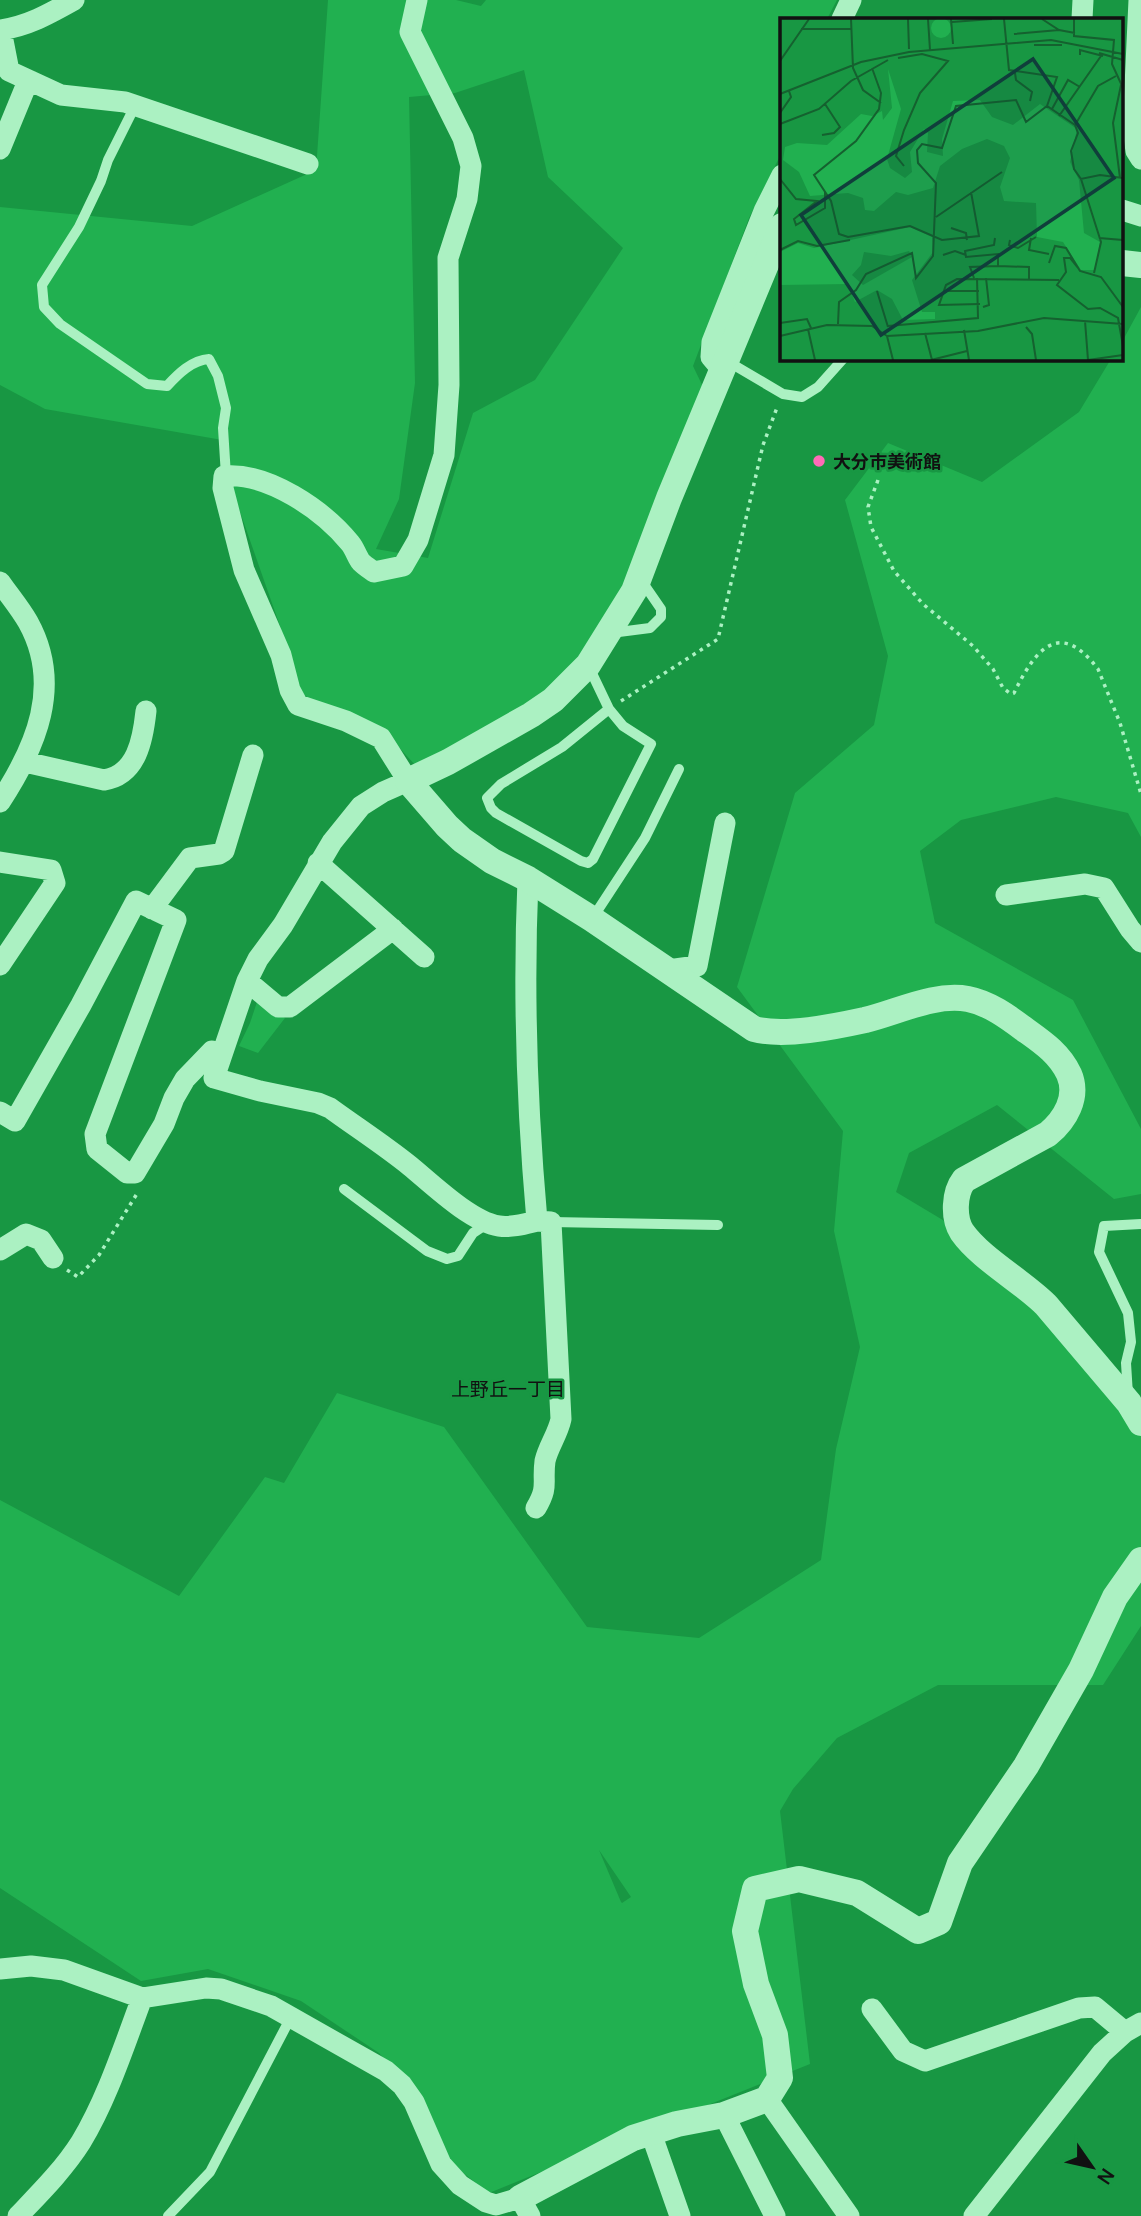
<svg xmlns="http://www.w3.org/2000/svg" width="1141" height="2216" font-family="Manrope,'Noto Sans JP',sans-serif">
  <rect width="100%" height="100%" fill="#189743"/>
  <path fill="#21b050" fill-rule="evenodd" d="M328,0H456L481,6L486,0H837L827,19H782V152L749,218L693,366L704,389L627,588L582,661L532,706L417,767L381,728L313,702L293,686L280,626L232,489L228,441L45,409L0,385V207L192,226L316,170ZM524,70L548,177L623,248L535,380L473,413L428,558L376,549L399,499L415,383L409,97L455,93Z
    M1141,307V837L1128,813L1056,797L961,820L920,851L935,923L1073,1000L1141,1129V1194L1114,1199L997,1105L909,1153L896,1192L1013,1262L1105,1354L1141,1403V1626L1103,1685H938L837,1738L793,1789L780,1811L810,2064L489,2193L449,2162L424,2103L379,2053L301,2001L208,1969L141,1981L0,1888V1500L179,1596L265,1477L284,1483L337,1393L444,1427L587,1627L699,1638L821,1560L836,1449L860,1347L834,1231L843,1131L737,987L795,793L874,725L888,656L845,500L888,443L982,482L1079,412L1111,359H1122V342ZM599,1850L631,1897L622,1903L621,1902Z
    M258,999L285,1018L258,1053L239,1046L250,1023Z"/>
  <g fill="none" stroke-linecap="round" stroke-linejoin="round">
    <path stroke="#abf1c2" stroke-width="3.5" stroke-dasharray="3.5 5" stroke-linecap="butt" d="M878,480L868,507L871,527L894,571L923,604L973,646L993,669L1003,688L1011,694L1014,693C1035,650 1059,618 1098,669L1120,723L1141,794
      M621,701L718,639L763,445L778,405
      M67,1270L78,1277L99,1255L138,1192"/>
    <path stroke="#abf1c2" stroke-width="10" d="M135,106L108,160L101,181L79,227L42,285L44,307L60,324L147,384L167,386C178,374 192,360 209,359L218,376L226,408L223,428L226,476
      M727,361L783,394L802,397L818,387L843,359
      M611,633L650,628L661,617V609L641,580
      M588,665L609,709L562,747L501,784L487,798L491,808L496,813L581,861L588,863L593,859L651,744L623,726L609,709
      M592,919L645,838L679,769
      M344,1189L427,1251L447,1259L458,1256L473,1233L488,1223
      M551,1222L718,1225
      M1128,1395L1126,1363L1131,1342L1128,1313L1099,1252L1104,1226L1141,1224
      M168,2216L210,2172L291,2017"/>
    <path stroke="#abf1c2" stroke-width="21" d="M417,0L410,32L463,138L471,166L467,199L448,258L449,385L444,455L418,540L403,566L374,572C370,569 365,566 361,562C357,557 355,549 350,543C323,510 268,472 224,476L223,488L244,570L281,655L290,690L298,705L346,721L381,738L408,781L383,792L361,806L332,842L283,925L258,959L247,981L214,1078L260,1091L318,1103L330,1108C356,1127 384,1145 410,1166C432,1184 471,1222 499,1226C512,1228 525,1224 537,1221
      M1139,0L1133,129L1136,151L1141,159
      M842,19L851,0
      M1082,19L1083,0
      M0,30C28,26 49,14 74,0
      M1,30L9,71L61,95L125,102L308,164
      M0,149L28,81
      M1122,210L1141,216
      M722,370L711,357L712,342L764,211L782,175
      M0,582C9,595 20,608 28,622C63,685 36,747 0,802
      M25,762L104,780C137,775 143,739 146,711
      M0,862L51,870L55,883L0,965
      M318,863L424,957
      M528,879C523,993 527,1108 537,1221L551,1222L561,1419C558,1434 548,1447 545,1461C542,1484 549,1486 536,1508
      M1006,895L1085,884L1104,888L1130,929L1141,942
      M152,909L190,858L219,854L224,851L253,755
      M668,970L697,966L725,823
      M247,981L278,1007H290L393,929
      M0,1112L15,1121L81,1005L136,901L176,920L95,1134L97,1149L127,1173H135L164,1124L174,1098L185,1079L212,1051L222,1053
      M0,1250L26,1234L41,1240L53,1258
      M0,1969L31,1966L64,1970L142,1998
      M872,2009L903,2051L925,2061L1079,2008L1095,2007L1125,2032
      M767,2099L849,2216
      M724,2115L775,2216
      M651,2133L680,2216
      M18,2216C40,2193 64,2169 81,2142C107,2099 124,2046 142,1998L206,1988L221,1989L271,2006L386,2071L402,2085L414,2102L441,2164L460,2185L486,2202L496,2205L520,2198L530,2216
      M974,2216L1102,2053L1125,2032L1141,2023"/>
    <path stroke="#abf1c2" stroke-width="26" d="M782,226L669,498L634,591L588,665L553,700L531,715L448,762L408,781L447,826L462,840L492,861L528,879L592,919L754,1029C784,1037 833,1027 865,1020C898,1012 934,993 968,999C989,1003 1008,1017 1024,1029C1042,1042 1059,1053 1069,1074C1079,1097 1065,1120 1048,1134L964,1180C954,1193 953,1218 962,1232C981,1259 1022,1281 1046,1305L1129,1403L1141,1423
      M1122,263L1141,265
      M520,2198L633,2138L677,2124L724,2115L767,2099L780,2078L775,2035L756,1984L745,1931L755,1889L799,1879L857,1893L918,1931L939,1922L960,1863L1026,1766L1081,1670L1115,1597L1141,1560"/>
  </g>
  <circle fill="#ff6bb7" stroke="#189743" stroke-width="2.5" cx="819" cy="461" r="7"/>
  <g text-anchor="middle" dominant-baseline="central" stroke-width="5" stroke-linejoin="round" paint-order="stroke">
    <g font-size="18" font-weight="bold" fill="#111" stroke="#189743" text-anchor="start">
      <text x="833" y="461">大分市美術館</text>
    </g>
    <g font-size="19" fill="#111" stroke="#189743">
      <text x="508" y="1389">上野丘一丁目</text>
    </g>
  </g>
  <g transform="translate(780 18)">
    <rect width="343" height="343" fill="#189743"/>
    <path d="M151 10a10 10 0 1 1 20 0a10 10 0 1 1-20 0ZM108,51L121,91L107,141L110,150L125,160L132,154L130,134L144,111L148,115L147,134L163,138L162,121L173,83L200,82L212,99L233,107L260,86L297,111L290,144L299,162L304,215L320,224L315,252H301L283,224L257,219L256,185L224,183L220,169L230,140L224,128L207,121L182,131L160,148L153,170L128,177L116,174L94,193L85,192L83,180L68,175L30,178L19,154L3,142L5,129L17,125L47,127L81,96L92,98L102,93L103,102L112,90ZM130,209L152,219L153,234L132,262L142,294H155V301L123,302L112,281L97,272L75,284L68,266L0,267V234L18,225L34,230ZM129,233L132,239L83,267L72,257L81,247L84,234L111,238Z" fill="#21b050" fill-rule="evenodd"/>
    <path fill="none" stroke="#15612f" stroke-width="2" d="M71,1L73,50L83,72L101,85M128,1L129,31M148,1L150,32M171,1L173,26M224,1L229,52L277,59L267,88M262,1L279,12L295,15M294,1V18L334,22L332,46L343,70M172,4L212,1M21,11H72M234,16L279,12M254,27H282M319,35L343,42M300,37V32L323,38M118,40L142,36L168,43L140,75L124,112L116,138L124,148M0,43L29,1M92,50L101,75L99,91L76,123L34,157L51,183L59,216L68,219L130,208L162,222L199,218L191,174M235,55L236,62L252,74L250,83M336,58L318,68L295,107L298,115L291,133L294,151L301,161L320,157L343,160M0,76L81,44L129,34L271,22L343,36M272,91L288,62L300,69M0,95L11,79L9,73M279,98L321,38M0,106L39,91L71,63L108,42M42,117L54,115L60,109L45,86M340,160L333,105L341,67M0,161L16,181L37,183L14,201L16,207L45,190V174M301,161L321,224L314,255M156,199L222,154M171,210L186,215L187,222M215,220L214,227L185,233L186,239L218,236V248M251,220L249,232L269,236M319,220L343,222M230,222L229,227L238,230L256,219M0,232L18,223L37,228L70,222M163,237L175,233L186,237M269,245L275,228L286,230L300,253L321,259L343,289M298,250L290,240H284L286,254L277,267L308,291L320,290L338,300L343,328M194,260L190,249L218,248L249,249V261M97,273L108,309M163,273H199M200,286L159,287L166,267L177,261L279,262M203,289L209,287L206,260M305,303L308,342M0,305L27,301L31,310M58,306L59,284L76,272L86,256L132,235L136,260L153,238L156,165L138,145L137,132L142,126L162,130L176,88L236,82L246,104L267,88L295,107M108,308L198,300L197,260M246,309L252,316L256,342M28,311L35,342M184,312L189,342M145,315L152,342M0,318L47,307L92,308L107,318L113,342M107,318L198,313L264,300L343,306M151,342L187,333M308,342L343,337"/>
    <path fill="#103e3b" fill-opacity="0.15" stroke="#103e3b" stroke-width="3.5" d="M253,41L334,160L101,317L21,197Z"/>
    <rect width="343" height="343" fill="none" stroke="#111" stroke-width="3.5"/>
  </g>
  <g transform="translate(1092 2167) rotate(124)" stroke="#189743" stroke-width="5" paint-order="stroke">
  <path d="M0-5L12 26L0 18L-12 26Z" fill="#111111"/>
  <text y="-10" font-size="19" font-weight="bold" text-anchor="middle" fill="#111111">N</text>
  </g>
</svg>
